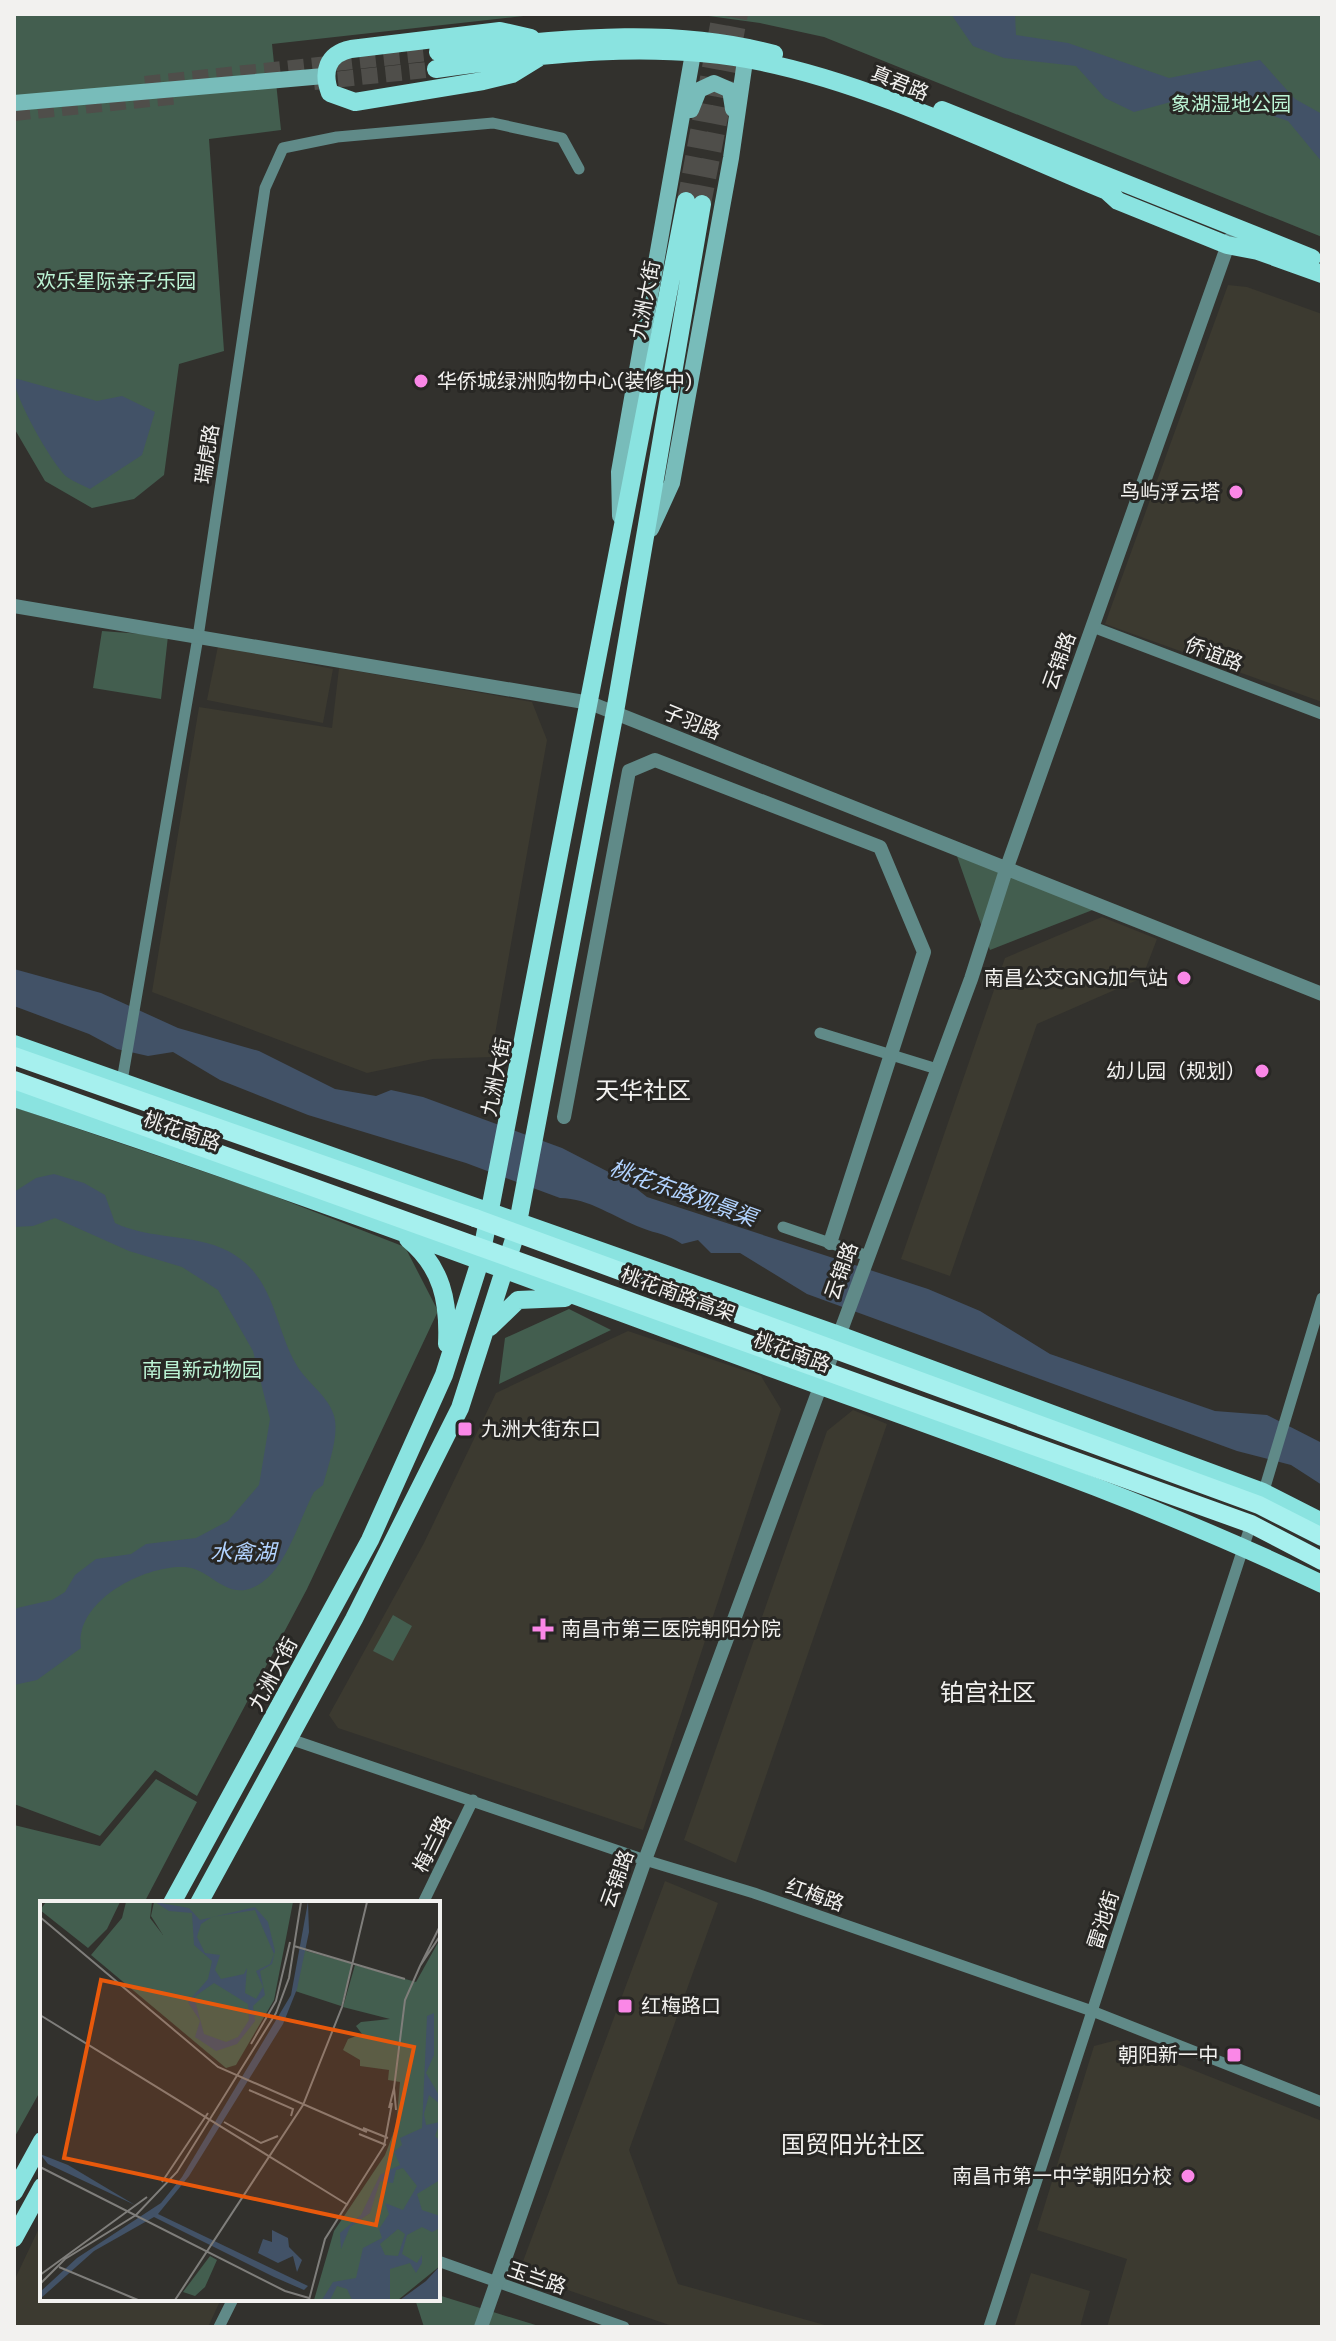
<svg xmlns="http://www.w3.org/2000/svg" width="1336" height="2341" font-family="'DM Sans','Noto Sans SC',sans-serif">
  <rect width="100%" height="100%" fill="#32312d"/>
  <path fill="#3c3a30" d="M1228,285L1247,287L1322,314V702L1105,624Z
    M218,646L333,669L323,723L207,700Z
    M339,668L532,702L547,740L491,1057L433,1059L367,1073L152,992L199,707L332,728Z
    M1102,917L1157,939L1142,978L1037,1024L950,1276L901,1259L1005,958Z
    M628,1331L761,1376L781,1409L643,1830L338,1728L329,1715L424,1543L496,1393Z
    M853,1410L887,1424L736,1863L684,1840L827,1431Z
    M665,1881L718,1903L629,2150L678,2284L832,2327H675L530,2277L522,2264Z
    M1117,2040L1322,2121V2327H1107L1127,2259L1037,2230L1094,2046Z
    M42,2222V2299H221L208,2327H14V2281Z
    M1031,2273L1090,2291L1080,2327H1014Z"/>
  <path fill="#435e4f" d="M14,14H541L272,44L281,130L209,139L224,351L179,364L164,475L134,499L92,508L45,481L14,428Z
    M694,14H1322V237L824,37L760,23Z
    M102,631L168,636L161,699L93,688Z
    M952,842L1108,904L990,950Z
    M14,1107L266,1193L405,1247L438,1311L307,1589L197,1796L155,1770L100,1836L14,1804Z
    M569,1309L611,1330L499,1384L505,1338Z
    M393,1615L412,1626L393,1661L373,1651Z
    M156,1779L197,1802L144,1903H42V2088L14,2138V1825L100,1846Z
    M438,2295L542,2327H424L415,2299H438Z"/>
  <path fill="#425267" d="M951,14H1015L1016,35L1068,43L1169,78L1260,60L1295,99L1322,114V162L1288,121L1204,93L1134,112L1105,98L1076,66L1004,58L973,46Z
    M14,378L97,401L122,396L155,412L142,455L90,489C83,485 74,482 67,477C52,464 14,397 14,378Z
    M14,969L101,993L178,1028L259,1051L335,1089L376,1096L391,1090L423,1097L562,1148L628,1182L647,1197L928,1289L980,1311L1050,1354L1215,1411L1267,1415L1322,1443V1485L1291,1465L1237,1451L807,1294L740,1253H711L698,1240L682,1244C668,1234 657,1234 642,1228C615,1218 589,1198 560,1198L466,1163L308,1115L220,1080L173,1052L148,1056L117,1049L89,1034L14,1006Z
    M54,1174L84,1183L105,1195L115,1223C150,1240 193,1233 228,1251C275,1276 273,1323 296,1364C305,1381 327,1395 333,1413C341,1432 328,1466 323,1485L314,1492C298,1521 286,1574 252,1588C225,1599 209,1568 185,1567C144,1565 74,1601 81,1648L37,1680L14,1685V1612L17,1608L52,1600L65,1592L75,1575L96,1559L131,1554L146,1544L196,1538L228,1521L259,1485L270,1419L253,1351L218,1290L182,1267L129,1251L55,1218L33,1226L14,1227V1192L36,1178Z"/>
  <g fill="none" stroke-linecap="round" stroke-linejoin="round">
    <path stroke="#4f4e4a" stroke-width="16" stroke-dasharray="16 8" stroke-linecap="butt" d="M314,82L436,69
      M145,84L438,52
      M14,113L180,96"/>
    <path stroke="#4f4e4a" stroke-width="18" stroke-dasharray="18 9" stroke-linecap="butt" d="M686,201L721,14
      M702,204L739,14"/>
    <path stroke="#608a88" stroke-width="11" d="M1093,627L1322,714
      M820,1033L937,1069
      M122,1081L198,637L265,188L283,148L337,137L493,123L562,138L579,169
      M783,1227L868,1256
      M1262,1497L1322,1298
      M290,1739L645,1860L754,1893L1092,2011L1322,2102
      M423,1903L473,1800
      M438,2261L624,2327
      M219,2327L233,2299
      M989,2327L1251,1524"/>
    <path stroke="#608a88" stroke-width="14" d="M14,606L590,703L1322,994
      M564,1117L629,771L655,760L880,847L924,952L830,1243
      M481,2327L645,1860L971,979L1006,870L1230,239"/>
    <path stroke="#78bcba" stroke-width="16" d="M14,103L324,76
      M691,110L699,90L714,83L730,90L733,109
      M620,516L619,472L695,42
      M651,529L672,483L731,158L747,47"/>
    <path stroke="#8ae3e0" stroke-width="18" d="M531,38L500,31L351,49C327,54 322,72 330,93L355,102L483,81L512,74L538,58
      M438,52C549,41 664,24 774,54
      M436,69C543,54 654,40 762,62C879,86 996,146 1107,191L1118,201L1227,245L1258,251L1322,274
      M942,110L1312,258
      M14,1044L839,1335L1263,1492L1322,1522
      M14,1098C269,1181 522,1276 774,1369C958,1436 1145,1499 1322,1584
      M408,1239C442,1267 449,1301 447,1344
      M490,1327L518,1300L565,1298
      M172,1903L370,1540L444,1375L480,1261L686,201
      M199,1903L354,1619L460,1408L516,1233L616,706L702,204
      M14,2192L42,2141
      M14,2238L42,2187"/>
    <path stroke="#a6f0ee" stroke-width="18" d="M14,1056L475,1218"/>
    <path stroke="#a6f0ee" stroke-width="18" d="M14,1080L1251,1524L1322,1561
      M475,1218L1259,1505L1322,1537"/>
  </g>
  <g fill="#fa87e7" stroke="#282724" stroke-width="3">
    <circle cx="421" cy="381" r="8"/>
    <circle cx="1236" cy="492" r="8"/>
    <circle cx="1184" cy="978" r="8"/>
    <circle cx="1262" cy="1071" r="8"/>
    <rect x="457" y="1421" width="16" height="16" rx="4"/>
    <path d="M539 1617h8v8h8v8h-8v8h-8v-8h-8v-8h8z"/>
    <rect x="617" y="1998" width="16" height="16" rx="4"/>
    <rect x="1226" y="2047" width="16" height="16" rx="4"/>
    <circle cx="1188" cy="2176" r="8"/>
  </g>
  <g text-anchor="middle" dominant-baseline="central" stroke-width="6" stroke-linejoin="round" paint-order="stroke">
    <g font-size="20" fill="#f2f1ef" stroke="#282724">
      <text transform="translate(900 83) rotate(22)">真君路</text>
      <text transform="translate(645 300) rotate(-79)">九洲大街</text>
      <text transform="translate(207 454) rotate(-81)">瑞虎路</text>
      <text transform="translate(1214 654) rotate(21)">侨谊路</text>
      <text transform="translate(1059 661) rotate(-70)">云锦路</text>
      <text transform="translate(692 722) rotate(22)">子羽路</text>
      <text transform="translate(496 1077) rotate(-79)">九洲大街</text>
      <text transform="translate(182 1131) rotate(19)">桃花南路</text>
      <text transform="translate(841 1271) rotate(-70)">云锦路</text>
      <text transform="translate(678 1294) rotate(20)">桃花南路高架</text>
      <text transform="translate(792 1352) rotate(20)">桃花南路</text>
      <text transform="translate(273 1674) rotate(-62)">九洲大街</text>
      <text transform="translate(432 1844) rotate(-64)">梅兰路</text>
      <text transform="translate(617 1879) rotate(-70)">云锦路</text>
      <text transform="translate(815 1895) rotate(19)">红梅路</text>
      <text transform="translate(1103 1920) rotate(-72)">雷池街</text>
      <text transform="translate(537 2278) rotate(19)">玉兰路</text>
    </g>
    <g font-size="20" fill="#bbf3d4" stroke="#282724">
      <text x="1231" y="104">象湖湿地公园</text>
      <text x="116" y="281">欢乐星际亲子乐园</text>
      <text x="202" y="1370">南昌新动物园</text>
    </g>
    <g font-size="20" fill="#f2f1ef" stroke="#282724" text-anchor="end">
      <text x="437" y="381" text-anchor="start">华侨城绿洲购物中心(装修中)</text>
      <text x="1220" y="492">鸟屿浮云塔</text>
      <text x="1168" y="978">南昌公交GNG加气站</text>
      <text x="1246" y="1071">幼儿园（规划）</text>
      <text x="481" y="1429" text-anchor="start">九洲大街东口</text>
      <text x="561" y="1629" text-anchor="start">南昌市第三医院朝阳分院</text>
      <text x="641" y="2006" text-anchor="start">红梅路口</text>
      <text x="1218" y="2055">朝阳新一中</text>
      <text x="1172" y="2176">南昌市第一中学朝阳分校</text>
    </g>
    <g font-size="22" font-style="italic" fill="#b2d3ff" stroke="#282724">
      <text transform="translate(683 1193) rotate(20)">桃花东路观景渠</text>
      <text x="243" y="1552">水禽湖</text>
    </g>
    <g font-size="24" fill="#f2f1ef" stroke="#282724">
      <text x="643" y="1090">天华社区</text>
      <text x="988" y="1692">铂宫社区</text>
      <text x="853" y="2144">国贸阳光社区</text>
    </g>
  </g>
  <g transform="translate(40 1901)">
    <rect width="400" height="400" fill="#32312d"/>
    <path d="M6,1H80L67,28L48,47L0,9ZM86,1H112L110,17L123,34L111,15L114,1H253L234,99L196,164L186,167L51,54L82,17ZM400,38V365L358,399H274L294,330L345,254L356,225L360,181L348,179L349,169L320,165V159L303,149L308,138L322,133L316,125L321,121L350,118L303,106L315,64L376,81ZM263,49L313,63L301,105L255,90ZM170,355L177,359L165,386L155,395L143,391Z" fill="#435e4f"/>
    <path d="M115,1L149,7L160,19L215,6L228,21L235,50L232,63L220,70L225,94L213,105L215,120L197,143L176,150L155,136L160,120L148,101L168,78L172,60L154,44L152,12L129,10ZM215,9L234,53L230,63L216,70L223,86L216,98L205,92L207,67L204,73L181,78L175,69L180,54L165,52L157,36L161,23L172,16ZM174,82L208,103L209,119L198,136L186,141L164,133L154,96ZM268,1L269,31L257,88L243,123L149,275L118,313L268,385L264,389L234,376L114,316L54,350L0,398V391L37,357L121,302L142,276L251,94ZM394,112V154L386,172L400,196V203L389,194L384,213L386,224L400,221L395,235L400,240V279L377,293L382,309L400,315V327L392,331L382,326L367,334L362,353L377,362L382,354V362L376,372L370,362L350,368V399H312L307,388L297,385L290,399H282L293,381L316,377L323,347L342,337L339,328L349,313L345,302L363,309L377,285L363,267L356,269L353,282L340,280L330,312L310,326L301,348L300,332L321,314L340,274L360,264L354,251L362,244L360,237L382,227L387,115ZM358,328L365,333L358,355L345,354L340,343ZM0,253L28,264L95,304L8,263ZM232,329L248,337L249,346L262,359L257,371L253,355L238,362L218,352L223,338L232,341ZM400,365V399H360L386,380Z" fill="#425267" fill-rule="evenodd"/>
    <path fill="none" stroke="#7f7e7b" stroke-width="2" d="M0,16L178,166L327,231M400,25L380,65L400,35M254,45L365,78M0,114L308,304M211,143L236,100L250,41M354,187L365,99L380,65M209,189L253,208L251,215M349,207L354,187L356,209M184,221L221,242L238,235M323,227L348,237M319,233L346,244M0,266L245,390L269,397M122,281L168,212M19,366L98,399M0,374L107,296M0,383L25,358L96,314L137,271L236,112L249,77L261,1M135,399L263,204L302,106L327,1M269,399L285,338L344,245L352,202"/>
    <path fill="#e8590c" fill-opacity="0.15" stroke="#e8590c" stroke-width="4" d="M61,79L374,146L336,324L24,257Z"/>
    <rect width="400" height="400" fill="none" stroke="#f2f1ef" stroke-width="4"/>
  </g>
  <rect width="1336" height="2341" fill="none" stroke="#f2f1ef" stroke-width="32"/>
</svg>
